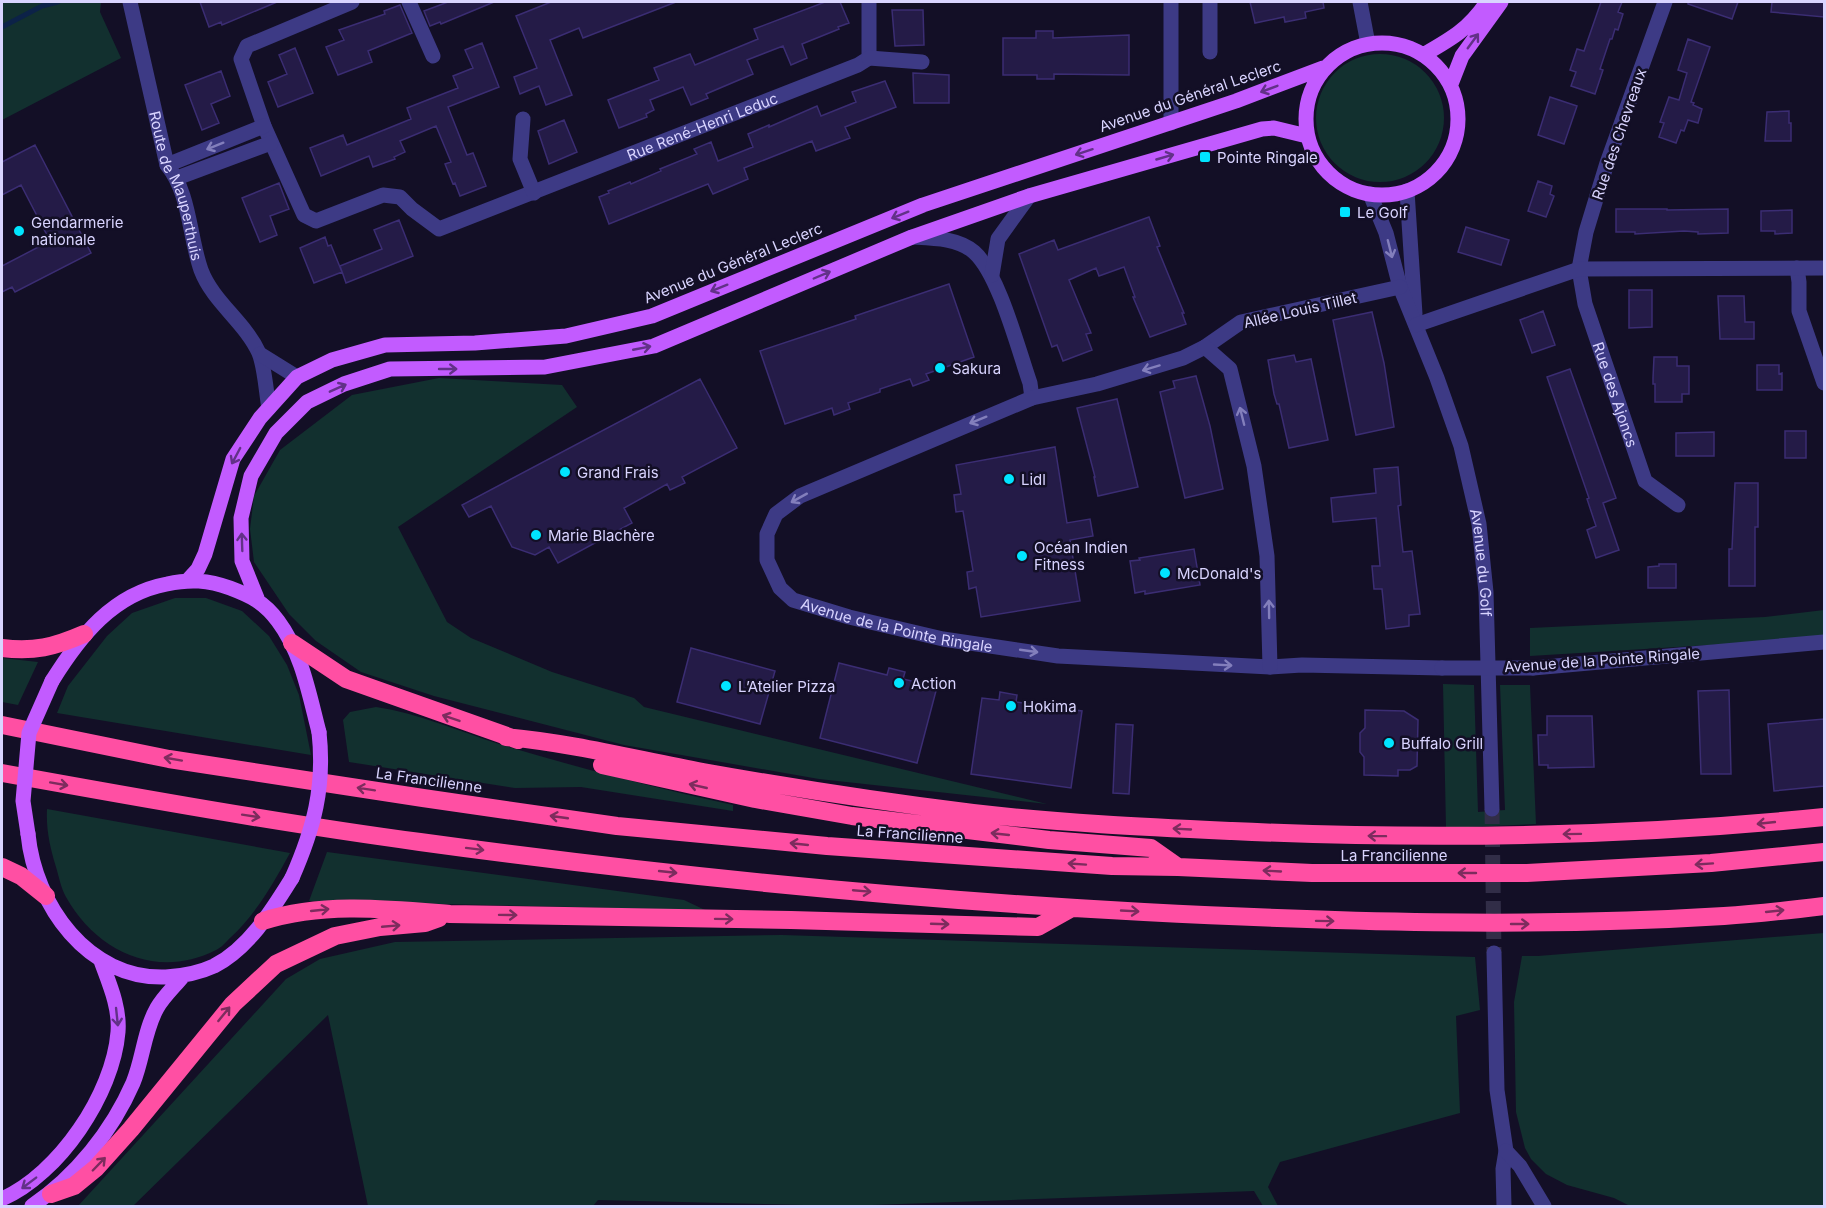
<svg xmlns="http://www.w3.org/2000/svg" width="1826" height="1208" font-family="Inter,sans-serif">
  <rect width="100%" height="100%" fill="#130f26"/>
  <path fill="#12302f" d="M2,2H101L100,12L121,58L2,120Z
    M1316 118a64 64 0 1 1 128 0a64 64 0 1 1-128 0Z
    M439,378L562,385L577,407L398,527L447,622L471,638L552,672L634,698L644,707L1047,804L819,779L624,745L434,696L361,672L316,641L289,614L254,562L250,529L254,496L280,450L352,395Z
    M175,598H206L242,611L269,636L287,665L299,695L311,755L57,713L68,686L107,636L132,613Z
    M1824,610V638L1530,656V628L1765,617Z
    M2,658L38,662L18,705L2,702Z
    M1443,684L1474,685L1478,812L1505,810L1500,685H1530L1536,824L1446,828Z
    M376,707C418,713 458,731 499,744C576,767 654,788 733,805V811L581,787L515,788L349,762L343,720L350,712Z
    M47,809L290,853C273,884 256,914 230,938C226,942 221,948 216,950C157,980 97,952 66,897C61,888 59,877 56,867C50,847 46,830 47,809Z
    M327,852L684,900L705,910L309,901Z
    M1824,933V1206H1630L1614,1198L1567,1185L1546,1174L1531,1159L1525,1148L1516,1112L1514,1002L1522,956H1538Z
    M782,935L1475,957L1480,1010L1456,1016L1460,1113L1280,1162L1268,1187L1278,1206H1263L1254,1191L845,1206L598,1200L593,1206H368L328,1015L133,1206H78L286,979L320,959L395,942Z"/>
  <g fill="none" stroke-linecap="round" stroke-linejoin="round">
    <path stroke="#0c2248" stroke-width="5" d="M2,27L42,6L58,2"/>
  </g>
  <path fill="#241b47" stroke="#3b2d73" stroke-width="1.5" d="M200,2H277L222,25L221,22L209,27Z
    M448,2H494L441,24L440,22L430,26L424,11Z
    M551,2H676L583,38L579,28L550,40L572,95L546,105L539,86L520,94L514,77L537,68L516,16Z
    M825,2H840L849,23L838,27L839,29L802,44L807,58L791,65L783,46L747,60L753,74L706,94L708,98L691,105L683,87L650,100L654,110L646,114L647,117L619,128L608,100L659,80L654,68L690,54L695,65L758,39L754,29Z
    M1250,2H1323L1324,8L1305,12L1306,18L1285,22L1284,17L1255,23Z
    M1601,2H1622L1618,12L1623,14L1618,30L1615,29L1612,39H1610L1600,69L1603,70L1595,94L1571,86L1576,72L1570,70L1577,49L1584,51Z
    M1688,2H1738L1732,19L1688,4Z
    M1772,2H1824V17L1771,12Z
    M400,5L412,33L368,51L372,62L338,75L326,47L344,40L339,30L385,14L384,11Z
    M892,10H923L924,45L895,46Z
    M1036,31H1053V38L1129,35V75L1054,74V79H1037V75H1003V38H1036Z
    M1688,39L1710,47L1691,102L1694,103L1693,105L1702,109L1698,123L1688,120L1684,131L1681,130L1676,143L1659,137L1664,123L1660,122L1669,97L1679,100L1687,73L1678,70Z
    M482,43L499,87L448,107L467,155L473,153L486,186L460,196L455,183L453,184L445,164L451,162L436,126L400,141L405,152L394,157L395,159L373,167L369,156L321,176L310,148L343,135L347,145L411,119L407,108L458,88L453,76L473,68L465,50Z
    M295,48L313,93L278,107L268,82L287,74L279,55Z
    M221,71L230,96L211,104L219,123L202,130L185,85Z
    M913,73L949,75V103H914Z
    M885,81L896,107L845,127L850,138L816,151L812,141L744,168L748,179L713,194L708,184L609,224L599,197L609,193L608,191L630,182L631,184L661,171L660,169L697,154L694,149L711,142L718,161L753,147L748,134L769,125V127L817,106L821,116L856,102L852,92Z
    M1550,97L1577,106L1564,144L1538,135Z
    M1789,111V123H1791V141H1765L1767,112Z
    M564,120L577,152L549,164L538,131Z
    M35,145L91,253L15,292L12,287L2,292V266L50,241L21,185L2,195V162Z
    M1538,181L1552,186L1550,194L1554,196L1546,217L1528,211Z
    M279,183L289,209L270,216L277,235L260,242L242,198Z
    M1616,209H1667V210L1728,209V233L1698,234V232L1684,231L1635,234V232H1616Z
    M1792,210V233L1775,234V231H1761V211Z
    M1149,217L1160,246L1157,247L1184,313H1182L1186,324L1150,337L1133,297H1135L1124,267L1099,276L1096,268L1069,280L1091,333L1086,334L1092,350L1063,361L1057,345L1052,347L1019,254L1054,240L1058,250Z
    M399,220L413,256L346,283L340,266L382,249L374,230Z
    M1466,227L1509,240L1501,265L1458,252Z
    M325,237L328,246L331,245L342,272L314,283L300,248Z
    M949,284L974,357L926,374L929,380L913,386L910,379L880,389V392L848,403L850,409L834,415L832,408L785,424L760,351L856,319L855,316Z
    M1629,290H1652V327L1629,328Z
    M1718,296H1744L1745,322H1754V339H1720Z
    M1543,311L1555,345L1532,353L1520,320Z
    M1372,312L1384,363L1394,427L1356,435L1333,320Z
    M1294,355L1296,362L1311,359L1328,440L1289,448L1279,404H1277L1274,394L1268,360Z
    M1654,357H1677V366H1689V394H1682V402H1655V384H1653V378Z
    M1757,365H1779V374L1782,373V390H1757Z
    M1570,369L1616,498L1603,503L1619,550L1596,558L1587,530L1596,526L1587,499L1589,498L1547,377Z
    M1196,376L1210,426L1223,489L1185,498L1160,392L1175,388L1173,381Z
    M700,379L737,448L682,477L685,483L670,490L667,484L624,508L632,523L558,563L549,547L535,555L512,547L491,506L469,517L462,505Z
    M1117,399L1138,487L1098,496L1094,477H1095L1077,408Z
    M1785,431H1806V458H1785Z
    M1714,432V456H1676V433Z
    M1055,447L1067,523L1090,519L1093,536L1070,540L1080,601L981,617L976,587L969,589L967,572L973,571L963,511L956,512L954,495L961,494L956,465Z
    M1398,467L1401,505L1398,506L1403,552L1412,551L1420,614L1409,615V626L1386,629L1382,589H1374L1372,566H1380L1376,518L1333,522L1331,498L1376,493L1374,469Z
    M1735,483H1758V527H1755V586H1729V549H1732Z
    M1194,549L1200,585L1145,594V591L1135,593L1130,561L1140,560L1139,558Z
    M1659,564H1676V588H1648V567L1659,566Z
    M691,648L775,671L760,724L677,702Z
    M839,663L887,675L889,668L905,672L903,679L937,687L917,763L820,738Z
    M1729,690L1731,774H1701L1698,691Z
    M1000,692L1017,695L1016,702L1082,711L1071,788L971,774L982,698L999,700Z
    M1365,710L1404,711L1418,720L1417,766L1410,770H1398V776L1364,775V757L1360,752V733L1365,728Z
    M1547,716H1592L1594,767L1548,768V765H1539L1538,735H1547Z
    M1824,719V786L1774,791L1768,724Z
    M1116,724L1133,725L1129,794L1113,793Z"/>
  <g fill="none" stroke-linecap="round" stroke-linejoin="round">
    <path stroke="#312d47" stroke-width="15" stroke-dasharray="15 8" stroke-linecap="butt" d="M1492,809L1494,953"/>
    <g stroke="#3d3a85" stroke-width="15">
      <path id="s1" d="M130,2L167,165C190,193 189,236 201,270C213,302 245,322 259,353C265,368 266,392 269,408"/>
      <path id="s2" d="M352,2L247,46L241,59L264,126L304,215L316,221L383,195L400,197L412,209L439,229L858,65L869,58V2"/>
      <path d="M409,2L433,56"/>
      <path d="M1171,2V123"/>
      <path d="M1360,2L1368,44"/>
      <path id="s3" d="M1665,2L1607,163L1586,232L1579,269L1585,304L1645,481L1678,505"/>
      <path d="M1210,52V2"/>
      <path d="M869,58L922,62"/>
      <path d="M523,119L520,159L534,193"/>
      <path d="M167,165L264,126"/>
      <path d="M177,178L271,143"/>
      <path d="M1407,191L1415,314"/>
      <path id="s4" d="M1370,194L1386,233L1400,287L1437,378L1461,446L1479,524L1486,592L1492,809"/>
      <path d="M912,237C932,238 958,238 974,252C999,274 1018,349 1030,383L1032,398"/>
      <path d="M1797,268L1799,282V311L1824,383"/>
      <path d="M992,275L998,239L1029,196"/>
      <path id="s5" d="M1400,287L1241,322L1205,347L1183,358L1097,384L1032,398L800,496L776,514L767,534V560L780,588L793,600L849,617L943,639L1058,656L1270,667L1302,665L1442,668"/>
      <path d="M1416,325L1579,269L1824,268"/>
      <path d="M1205,347L1230,369L1254,466L1267,556L1270,667"/>
      <path d="M260,354L297,377"/>
      <path d="M1533,668L1824,642"/>
      <path d="M1494,953L1497,1090L1506,1151L1503,1169L1504,1206"/>
      <path d="M1506,1151L1520,1166L1544,1206"/>
    </g>
    <path stroke="#c25bff" stroke-width="15" d="M1306 119a76 76 0 1 1 152 0a76 76 0 1 1-152 0Z
      M1423,55C1451,39 1469,29 1487,2
      M1451,84L1462,56L1501,2
      M188,580L198,569L205,554L233,459L260,418L297,377L332,360L385,345L475,343L566,336L652,316L923,205L1236,101L1323,68
      M257,598L242,561L241,518L251,476L276,433L307,402L344,384L390,369L545,367L654,346L912,237L1029,196L1262,129L1274,128L1307,136
      M52,681C80,636 113,594 167,584C190,579 208,580 230,588C251,596 264,602 278,621C302,653 309,694 319,732
      M28,834C35,905 88,980 166,977C182,976 199,973 214,966C249,948 272,910 292,878
      M2,1199C59,1174 113,1094 118,1032C120,1007 109,983 101,961
      M32,1206C76,1176 112,1131 133,1083C143,1059 144,1031 157,1008C163,997 175,986 183,976"/>
    <path stroke="#ff4fa3" stroke-width="18" d="M292,643L346,679L518,740
      M2,648C34,652 54,647 84,634
      M2,725L169,759L423,798L617,826L827,846L1112,866L1178,867L1312,873H1527L1711,863L1824,852
      M506,737C573,743 638,760 703,772C793,788 883,802 973,813C1059,823 1146,827 1232,831C1430,840 1628,837 1824,817
      M602,765L755,799L852,816L1049,840L1151,848L1178,867
      M2,773C140,798 280,823 420,842C660,875 902,899 1144,912C1337,922 1530,928 1724,916C1757,914 1791,910 1824,906
      M2,867L21,876L46,896
      M263,921C323,902 388,909 450,914L791,920L1038,927L1072,908
      M51,1194L74,1186L96,1168L131,1129L233,1004L276,964L335,936L380,927L425,923L439,918"/>
    <path stroke="#3d3a85" stroke-width="15" d="M1442,668H1533"/>
    <path stroke="#c25bff" stroke-width="15" d="M28,834L23,801L29,733L52,681
      M292,878C314,828 325,787 319,732"/>
  </g>
  <defs><path id="oneway-shaft" d="M-6 0H5M1.5-3L5.5 0L1.5 3" fill="none" stroke-width="1.6" stroke-linecap="round" stroke-linejoin="round" transform="scale(1.5)"/></defs>
  <g stroke="#623188">
    <use href="#oneway-shaft" transform="translate(1473 41) rotate(-54)"/>
    <use href="#oneway-shaft" transform="translate(1269 89) rotate(159)"/>
    <use href="#oneway-shaft" transform="translate(1084 152) rotate(162)"/>
    <use href="#oneway-shaft" transform="translate(1165 157) rotate(-16)"/>
    <use href="#oneway-shaft" transform="translate(900 215) rotate(158)"/>
    <use href="#oneway-shaft" transform="translate(822 275) rotate(-23)"/>
    <use href="#oneway-shaft" transform="translate(719 288) rotate(158)"/>
    <use href="#oneway-shaft" transform="translate(642 348) rotate(-11)"/>
    <use href="#oneway-shaft" transform="translate(448 369)"/>
    <use href="#oneway-shaft" transform="translate(338 388) rotate(-24)"/>
    <use href="#oneway-shaft" transform="translate(236 456) rotate(118)"/>
    <use href="#oneway-shaft" transform="translate(242 542) rotate(-92)"/>
    <use href="#oneway-shaft" transform="translate(117 1017) rotate(84)"/>
    <use href="#oneway-shaft" transform="translate(29 1183) rotate(143)"/>
  </g>
  <g stroke="#837fbc">
    <use href="#oneway-shaft" transform="translate(215 146) rotate(158)"/>
    <use href="#oneway-shaft" transform="translate(1390 249) rotate(76)"/>
    <use href="#oneway-shaft" transform="translate(1151 368) rotate(163)"/>
    <use href="#oneway-shaft" transform="translate(1242 416) rotate(-104)"/>
    <use href="#oneway-shaft" transform="translate(978 420) rotate(158)"/>
    <use href="#oneway-shaft" transform="translate(799 498) rotate(151)"/>
    <use href="#oneway-shaft" transform="translate(1269 609) rotate(-91)"/>
    <use href="#oneway-shaft" transform="translate(1029 651) rotate(8)"/>
    <use href="#oneway-shaft" transform="translate(1223 665) rotate(3)"/>
  </g>
  <g stroke="#7d2c5e">
    <use href="#oneway-shaft" transform="translate(451 718) rotate(-161)"/>
    <use href="#oneway-shaft" transform="translate(173 759) rotate(-170)"/>
    <use href="#oneway-shaft" transform="translate(59 784) rotate(10)"/>
    <use href="#oneway-shaft" transform="translate(698 786) rotate(-167)"/>
    <use href="#oneway-shaft" transform="translate(366 789) rotate(-171)"/>
    <use href="#oneway-shaft" transform="translate(251 816) rotate(9)"/>
    <use href="#oneway-shaft" transform="translate(559 817) rotate(-172)"/>
    <use href="#oneway-shaft" transform="translate(1766 823) rotate(174)"/>
    <use href="#oneway-shaft" transform="translate(1182 829) rotate(-177)"/>
    <use href="#oneway-shaft" transform="translate(1000 834) rotate(-174)"/>
    <use href="#oneway-shaft" transform="translate(1572 834) rotate(179)"/>
    <use href="#oneway-shaft" transform="translate(1377 836) rotate(-179)"/>
    <use href="#oneway-shaft" transform="translate(799 844) rotate(-174)"/>
    <use href="#oneway-shaft" transform="translate(475 849) rotate(7)"/>
    <use href="#oneway-shaft" transform="translate(1077 864) rotate(-176)"/>
    <use href="#oneway-shaft" transform="translate(1704 864) rotate(176)"/>
    <use href="#oneway-shaft" transform="translate(1272 871) rotate(-177)"/>
    <use href="#oneway-shaft" transform="translate(668 872) rotate(6)"/>
    <use href="#oneway-shaft" transform="translate(1467 873) rotate(180)"/>
    <use href="#oneway-shaft" transform="translate(862 891) rotate(5)"/>
    <use href="#oneway-shaft" transform="translate(320 910) rotate(-6)"/>
    <use href="#oneway-shaft" transform="translate(1130 911) rotate(3)"/>
    <use href="#oneway-shaft" transform="translate(1775 911) rotate(-6)"/>
    <use href="#oneway-shaft" transform="translate(508 915) rotate(1)"/>
    <use href="#oneway-shaft" transform="translate(724 919) rotate(1)"/>
    <use href="#oneway-shaft" transform="translate(1325 921) rotate(1)"/>
    <use href="#oneway-shaft" transform="translate(940 924) rotate(2)"/>
    <use href="#oneway-shaft" transform="translate(1520 924)"/>
    <use href="#oneway-shaft" transform="translate(391 926) rotate(-5)"/>
    <use href="#oneway-shaft" transform="translate(224 1014) rotate(-51)"/>
    <use href="#oneway-shaft" transform="translate(99 1164) rotate(-46)"/>
  </g>
  <g fill="#00e5ff" stroke="#130f26" stroke-width="2">
    <rect x="1199" y="151" width="12" height="12" rx="3"/>
    <rect x="1339" y="206" width="12" height="12" rx="3"/>
    <circle cx="19" cy="231" r="6"/>
    <circle cx="940" cy="368" r="6"/>
    <circle cx="565" cy="472" r="6"/>
    <circle cx="1009" cy="479" r="6"/>
    <circle cx="536" cy="535" r="6"/>
    <circle cx="1022" cy="556" r="6"/>
    <circle cx="1165" cy="573" r="6"/>
    <circle cx="899" cy="683" r="6"/>
    <circle cx="726" cy="686" r="6"/>
    <circle cx="1011" cy="706" r="6"/>
    <circle cx="1389" cy="743" r="6"/>
  </g>
  <g text-anchor="middle" dominant-baseline="central" stroke-width="5" stroke-linejoin="round" paint-order="stroke">
    <g font-size="15" fill="#d9d4ff" stroke="#130f26">
      <text transform="translate(1190 96) rotate(-19)">Avenue du Général Leclerc</text>
      <text stroke="none"><textPath href="#s2" startOffset="732">Rue René-Henri Leduc</textPath></text>
      <text transform="translate(1619 134) rotate(-71)">Rue des Chevreaux</text>
      <text stroke="none"><textPath href="#s1" startOffset="190">Route de Mauperthuis</textPath></text>
      <text transform="translate(733 263) rotate(-22)">Avenue du Général Leclerc</text>
      <text transform="translate(1300 310) rotate(-13)">Allée Louis Tillet</text>
      <text stroke="none"><textPath href="#s3" startOffset="412">Rue des Ajoncs</textPath></text>
      <text stroke="none"><textPath href="#s4" startOffset="387">Avenue du Golf</textPath></text>
      <text stroke="none"><textPath href="#s5" startOffset="873">Avenue de la Pointe Ringale</textPath></text>
      <text transform="translate(1602 660) rotate(-4)">Avenue de la Pointe Ringale</text>
      <text transform="translate(429 780) rotate(8)">La Francilienne</text>
      <text transform="translate(910 834) rotate(4)">La Francilienne</text>
      <text x="1394" y="855">La Francilienne</text>
    </g>
    <g font-size="15" fill="#d9d4ff" stroke="#130f26" text-anchor="start">
      <text x="1217" y="157">Pointe Ringale</text>
      <text x="1357" y="212">Le Golf</text>
      <text x="31" y="222">Gendarmerie<tspan x="31" dy="17">nationale</tspan></text>
      <text x="952" y="368">Sakura</text>
      <text x="577" y="472">Grand Frais</text>
      <text x="1021" y="479">Lidl</text>
      <text x="548" y="535">Marie Blachère</text>
      <text x="1034" y="547">Océan Indien<tspan x="1034" dy="17">Fitness</tspan></text>
      <text x="1177" y="573">McDonald's</text>
      <text x="911" y="683">Action</text>
      <text x="738" y="686">L’Atelier Pizza</text>
      <text x="1023" y="706">Hokima</text>
      <text x="1401" y="743">Buffalo Grill</text>
    </g>
  </g>
  <rect width="1826" height="1208" fill="none" stroke="#d9d4ff" stroke-width="6"/>
</svg>
